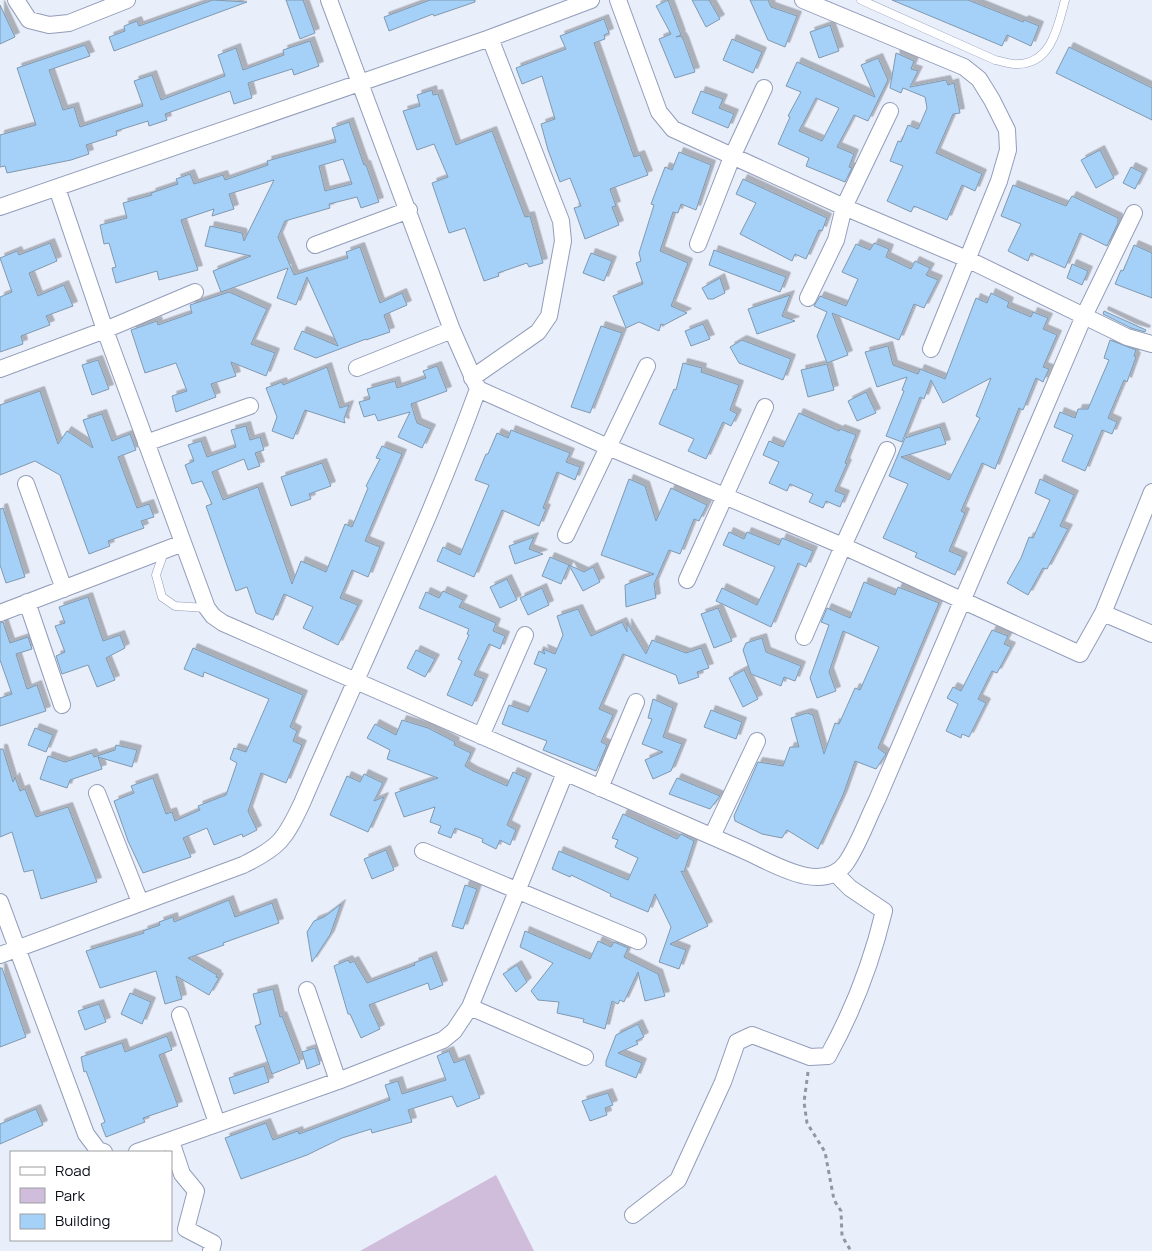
<svg xmlns="http://www.w3.org/2000/svg" width="1152" height="1251" font-family="Manrope,sans-serif">
  <defs>
    <filter id="shadow"><feDropShadow dx="4.5" dy="-4.5" stdDeviation="0" flood-color="#0004"/></filter>
  </defs>
  <rect width="100%" height="100%" fill="#e9eefb"/>
  <path fill="#d0bcdb" d="M496,1175L534,1251H360Z"/>
  <path fill="#a5d0f8" stroke="#8099af" fill-rule="evenodd" filter="url(#shadow)" d="M213,0L247,2L114,51L109,37L125,31L124,26L137,21L139,26Z
    M286,0H303L315,33L300,39Z
    M430,0H475V2L434,16L433,14L389,31L384,17Z
    M668,0L681,35L676,37L681,36L684,41L695,72L675,78L659,39L671,34L656,6Z
    M692,0H709L720,19L706,27Z
    M750,0H768L771,7L797,16L785,47L768,40Z
    M892,0H968L1023,22L1024,20L1039,26L1031,46L1007,35L1002,46Z
    M0,5L15,37L0,44Z
    M604,19L609,33L604,35L605,39L594,43L634,157L640,155L648,175L610,189L616,206L612,207L619,225L585,239L574,208L581,206L570,178L560,182L548,150L541,124L555,119L542,76L522,84L516,68L566,49L560,36Z
    M830,25L839,51L819,58L810,32Z
    M732,39L762,52L753,73L723,60Z
    M310,41L319,66L294,75L292,69L248,83L252,98L234,104L230,91L165,114L167,120L149,126L148,121L116,131L117,135L86,145L89,154L71,160L7,173L5,166L0,167V135L36,125L17,68L85,45L90,56L49,70L63,110L74,107L80,127L143,106L134,81L152,75L161,100L225,76L218,55L236,48L243,70L284,55L283,50Z
    M1069,47L1152,88V120L1056,73Z
    M896,53L914,61L911,69L918,71L910,87L946,80L948,85L954,83L960,113L953,114L936,153L982,174L975,191L962,185L947,220L914,206L911,212L887,201L903,166L890,161L898,141L901,142L908,125L918,129L927,108L925,97L903,88L901,93L890,88Z
    M878,58L888,80L868,121L854,115L837,147L854,154L849,167L852,168L845,182L806,166L809,158L778,144L790,117L788,116L801,92L786,86L797,62L875,97L861,65ZM816,98L839,108L822,141L799,131Z
    M432,90L433,95L438,94L456,145L492,131L525,217L530,216L543,263L529,267L527,263L498,273L499,276L484,281L465,228L449,233L432,183L448,177L434,144L417,150L403,111L420,106L417,95Z
    M701,91L723,99L719,108L734,114L728,128L692,113Z
    M349,122L364,165H366L379,202L361,208L357,197L329,204L330,208L285,221L278,237L294,275L348,258L346,252L360,247L380,303L402,293L407,305L384,315L390,332L366,340V339L316,358L294,349L302,331L338,346L307,277L296,305L277,298L288,268L221,292L213,271L251,256L205,246L210,226L242,233L244,241L274,180L229,194L234,209L212,216L214,209L181,220L198,270L159,280L157,271L116,283L112,268L116,267L109,243L104,244L100,225L127,218L123,203L152,195L151,193L178,184L176,179L190,174L194,184L223,175L225,180L268,165L267,161L336,142L332,128ZM343,159L352,184L325,191L319,166Z
    M1100,150L1114,178L1096,188L1081,160Z
    M679,152L711,165L696,210L681,204L678,213L673,212L660,251L688,263L671,306L687,313L664,325L661,324L659,331L639,322L626,328L613,296L643,284L636,263L641,261L639,253L654,205L651,204L665,167L672,170Z
    M1131,167L1143,173L1135,189L1123,183Z
    M743,179L827,218L822,231L819,230L806,259L795,254L792,261L740,234L756,203L736,194Z
    M1013,185L1066,206L1072,196L1118,218V223L1107,246L1080,233L1065,268L1031,253L1028,261L1008,251L1021,224L1001,216Z
    M50,243L57,261L29,273L38,296L64,285L73,306L46,316L50,325L21,336L23,344L0,352V297L12,292L0,258L17,251L19,255Z
    M874,243L889,249L886,257L911,269L915,261L930,268L926,275L938,280L924,308L914,304L899,340L832,313L848,355L827,363L817,336L827,312L814,306L820,296L846,306L858,279L842,272L856,244L870,250Z
    M1134,245L1152,253V298L1115,284L1121,270L1123,271Z
    M714,250L786,277L780,292L709,265Z
    M591,253L612,261L604,281L583,273Z
    M1072,264L1088,271L1082,285L1067,278Z
    M720,278L725,293L713,299H708L702,288Z
    M229,292L267,309L251,344L275,353L266,376L231,362L236,376L211,384L216,397L176,412L172,396L187,391L176,363L145,373L131,330L157,321L158,325L192,313L190,305Z
    M991,293L1009,302L1007,307L1031,317L1033,312L1048,318L1043,329L1057,335L1043,367L1049,369L1043,382L1036,378L1023,410L1019,408L995,469L982,463L961,511L965,513L949,551L963,557L955,575L915,557L917,553L883,538L908,484L889,476L905,438L940,427L946,444L901,457L949,480L980,418L976,416L991,378L943,403L931,380L924,399L920,397L902,442L886,436L904,391L902,390L907,377L877,387L865,352L888,346L893,365L918,374L920,369L945,379L976,298L987,303Z
    M790,295L782,316L795,321L757,334L748,309Z
    M1104,311L1146,330L1145,332L1131,328L1103,314Z
    M703,324L710,339L691,346L685,331Z
    M601,326L622,333L590,413L571,407Z
    M742,340L791,359L783,380L739,363L730,347Z
    M1110,340L1136,350L1134,356L1136,357L1127,382L1124,380L1108,418L1117,422L1112,434L1102,430L1085,471L1062,461L1073,435L1054,427L1060,412L1075,418L1078,409H1088L1109,360L1104,358Z
    M98,360L109,389L92,395L82,365Z
    M683,363L702,368L701,372L739,385L730,410L737,414L731,426L723,422L706,459L688,451L694,439L659,424L674,389L676,390Z
    M827,364L834,390L808,397L801,370Z
    M437,366L447,391L411,404L417,423L431,429L422,448L398,437L410,412L378,421L375,414L364,417L359,402L370,399L367,389L395,381L397,388L426,378L423,371Z
    M327,367L340,408L349,405L344,419L345,423L305,410L293,439L272,431L277,417L266,388L282,382L283,385Z
    M40,391L58,444L67,431L93,448L83,420L102,414L112,441L130,434L136,450L118,457L137,508L149,504L154,517L141,521L144,528L108,541L110,546L89,554L60,475L35,461L0,475V405Z
    M866,392L876,413L857,421L848,401Z
    M799,413L839,431L840,429L856,435L845,463L847,464L835,491L845,495L840,507L826,501L823,508L809,502L813,494L790,484L787,491L769,483L779,462L763,455L769,441L783,447Z
    M246,426L250,440L260,437L264,450L255,453L260,466L248,470L244,459L212,472L223,500L258,487L292,584L301,561L326,572L345,524L352,527L368,488L366,486L380,459L376,458L382,446L402,454L365,541L380,547L368,577L352,570L340,598L358,605L338,645L303,628L313,607L284,594L273,620L256,613L247,587L236,591L206,506L212,504L202,481L192,484L185,465L194,461L188,445L201,441L207,457L236,447L231,430Z
    M511,430L570,453L566,462L580,467L575,480L557,472L543,508L546,509L539,526L502,510L474,577L437,561L443,547L460,555L489,485L475,480L486,454H488L497,433L508,438Z
    M322,463L331,486L309,494L311,499L291,506L281,477Z
    M629,479L645,486L656,521L671,488L707,505L699,521L694,519L680,554L669,550L654,584L656,598L626,607L625,585L654,574L601,555Z
    M1040,479L1074,495L1060,526L1068,529L1047,569L1043,568L1028,595L1007,583L1021,558L1029,537L1033,538L1050,500L1035,493Z
    M3,508L25,577L6,583L0,565V509Z
    M729,532L744,539L747,532L779,545L782,538L813,551L806,567L798,563L771,627L716,601L722,588L757,605L775,567L723,545Z
    M534,537L529,549L543,554L515,564L509,546Z
    M550,557L569,565L561,584L542,576Z
    M569,565L584,572L593,567L600,582L583,591Z
    M507,579L517,600L500,608L490,587Z
    M864,582L895,595L898,587L939,603L878,748L886,754L876,769L855,761L843,795L818,849L787,830L782,838L762,834L735,821L734,816L758,762L783,766L790,747H799L791,718L807,713L813,715L824,754L835,723L839,724L855,688L860,690L879,647L843,631L829,672L836,691L817,698L810,678L829,625L821,622L827,608L850,618Z
    M542,588L549,605L528,615L520,598Z
    M443,591L463,600L459,607L496,623L493,631L505,636L500,649L489,644L474,675L484,679L472,706L447,695L462,661L458,659L469,635L467,634L469,629L419,608L426,592L439,598Z
    M88,597L103,641L120,635L125,648L106,658L115,680L97,687L88,665L62,674L56,656L65,652L55,626L65,623L59,607Z
    M718,608L732,641L714,648L701,614Z
    M578,609L591,636L622,622L627,632V623L646,654L652,640L686,653L701,648L709,668L697,672L699,677L679,684L676,675L623,654L599,709L613,715L601,742L607,745L596,771L543,750L547,741L502,724L509,705L528,712L547,669L534,664L539,651L545,654L543,649L555,654L563,635L557,616Z
    M3,622L10,643L28,637L32,649L16,654L27,689L37,685L46,711L0,726V698L12,694L0,660V623Z
    M992,630L1008,636L1004,644L1011,647L997,673L992,671L978,699L986,703L969,737L962,734L961,738L946,731L958,704L947,698L953,687L961,691Z
    M762,638L766,652L801,666L795,681L784,677L781,686L751,674L743,650L746,643Z
    M193,648L303,695L290,727L297,731L293,741L302,745L286,783L261,773L248,811L257,830L243,837L242,834L214,845L207,828L183,838L191,857L143,873L128,841L114,801L134,793L131,786L153,778L166,814L172,812L175,821L200,810L198,806L226,795L237,763L230,759L234,748L246,752L269,699L204,672L203,677L184,669Z
    M416,650L435,659L425,677L407,668Z
    M744,670L758,699L743,707L729,678Z
    M653,699L673,708L663,737L682,744L671,771L653,779L645,760L663,752L642,744L652,719L648,718Z
    M711,710L742,722L736,739L704,727Z
    M402,720L428,728L455,742L454,745L471,753L465,766L473,771L507,786L513,772L527,778L507,825L516,830L510,845L500,840L496,849L482,842L483,839L455,828L451,838L438,833L441,826L430,822L435,807L404,817L395,793L438,778L387,759L390,750L367,738L375,724L396,735Z
    M35,728L53,735L46,752L28,745Z
    M116,745L137,750L132,767L98,757L102,769L70,780L67,788L40,779L48,756L65,762L92,753L94,757L115,750Z
    M0,749H3L13,782L15,777L20,791L25,789L36,817L68,807L97,882L41,899L33,870L24,872L12,832L0,837Z
    M364,774L383,783L374,801L384,797L368,832L330,815L347,776L360,782Z
    M677,778L720,796L710,809L669,794Z
    M623,814L677,839L681,834L694,841L684,872L681,871L708,926L670,944L686,950L679,969L659,962L671,927L655,894L648,912L610,896L611,894L571,875L570,877L552,869L559,851L628,880L638,858L615,847L618,840L612,838Z
    M386,850L394,870L372,879L364,859Z
    M465,885L477,889L463,929L452,926Z
    M229,900L235,917L272,903L279,923L223,943L224,945L188,958L217,975L216,977L219,978L209,995L176,976L182,999L165,1004L156,971L100,988L86,951L144,933L143,931L160,925L159,922L173,917L174,922Z
    M341,904L330,935L312,962L307,932L314,921L324,917Z
    M525,931L590,959L598,941L611,947L614,942L628,948L624,957L658,974L665,996L645,1001L638,972L624,1002L620,1000L618,1004L612,1001L605,1029L583,1022L584,1019L557,1013L559,1002L538,1000L531,991L553,963L520,947Z
    M432,956L443,985L430,990L428,983L369,1005L380,1029L361,1038L350,1014H348L334,966L348,960L350,963L354,961L367,983L415,965L414,963Z
    M517,965L527,982L516,992L503,974Z
    M0,968H2L26,1037L0,1047Z
    M273,989L280,1017L282,1016L300,1063L272,1074L255,1026L261,1024L253,994Z
    M130,993L151,1002L142,1024L121,1014Z
    M99,1004L106,1022L85,1030L78,1011Z
    M638,1024L644,1037L636,1041L638,1044L618,1053L642,1063L636,1078L606,1066V1061L616,1035Z
    M167,1036L172,1050L159,1055L178,1106L143,1118L145,1122L106,1137L101,1124L105,1122L86,1071L84,1072L81,1057L122,1043L125,1052Z
    M315,1048L320,1064L307,1069L302,1052Z
    M449,1051L454,1063L465,1059L480,1098L457,1107L452,1096L408,1110L412,1122L372,1133L371,1129L342,1138L307,1155L241,1179L225,1138L266,1123L273,1140L298,1131L299,1134L390,1100L385,1085L398,1081L402,1094L446,1080L437,1056Z
    M264,1066L269,1082L234,1094L229,1078Z
    M608,1093L613,1105L605,1108L607,1115L590,1121L582,1101Z
    M36,1109L43,1125L0,1144V1124Z"/>
  <g fill="none" stroke-linecap="round" stroke-linejoin="round">
    <g stroke="#929db9" stroke-width="9">
      <path id="service" d="M861,0L995,60C1002,61 1011,65 1018,64C1052,63 1058,26 1065,0
        M164,552L156,575L162,597L175,606L207,608"/>
    </g>
    <g stroke="#929db9" stroke-width="18">
      <path id="minor" d="M16,0L29,20L49,25L69,23L127,0
        M803,0L964,67L979,79L992,100L1007,130L1008,150L999,181L931,349
        M57,188L105,330L207,608L213,616L223,623L743,850C771,862 822,896 846,863C859,844 867,820 877,800L1084,316L967,259L844,207L673,129L659,112L618,0
        M0,207L490,38L591,0
        M1134,213L1084,316L1127,337L1152,344
        M698,244L732,157L764,88
        M315,245L409,210
        M808,298L836,240L844,207L890,111
        M357,368L452,330
        M0,369L105,330L195,292
        M472,378L538,332L549,316L563,241L561,221L490,38
        M478,389L608,447L843,546L1080,654L1103,613
        M146,443L250,406
        M26,484L64,589
        M1152,492L1103,613L1152,634
        M566,535L647,366
        M687,580L765,407
        M27,602L62,705
        M0,613L183,543
        M804,637L843,546L887,450
        M481,736L525,635
        M600,788L636,702
        M97,793L140,902
        M712,836L757,741
        M423,851L638,941
        M0,902L86,1134L98,1150L104,1152
        M0,955L243,865C280,847 285,839 302,803C361,665 427,530 478,389L452,330L329,0
        M307,990L338,1081
        M470,1007L585,1057
        M180,1015L217,1123
        M171,1141L182,1174L196,1191L186,1229L213,1243L211,1251
        M137,1152L338,1081L443,1040L454,1031L470,1007L565,773
        M633,1215L678,1180L723,1082L737,1042L752,1035L810,1057L828,1056C853,1011 872,961 884,911L850,888L835,873"/>
    </g>
    <path stroke="#9296a2" stroke-width="3" stroke-dasharray="4 4" stroke-linecap="butt" d="M808,1072L804,1102L807,1123L825,1152L834,1200L841,1211L842,1236L851,1251"/>
    <use href="#service" stroke="#fff" stroke-width="8"/>
    <use href="#minor" stroke="#fff" stroke-width="16"/>
  </g>
  <rect x="10" y="1151" width="162" height="90" fill="#ffffff" stroke="#9d9fa3"/>
  <rect x="20" y="1167" width="25" height="8" fill="#ffffff" stroke="#9d9fa3"/>
  <text x="55" y="1176" font-size="15" fill="#0b0e18">Road</text>
  <rect x="20" y="1188" width="25" height="15" fill="#d0bcdb" stroke="#9d9fa3"/>
  <text x="55" y="1201" font-size="15" fill="#0b0e18">Park</text>
  <rect x="20" y="1214" width="25" height="15" fill="#a5d0f8" stroke="#9d9fa3"/>
  <text x="55" y="1226" font-size="15" fill="#0b0e18">Building</text>
</svg>
